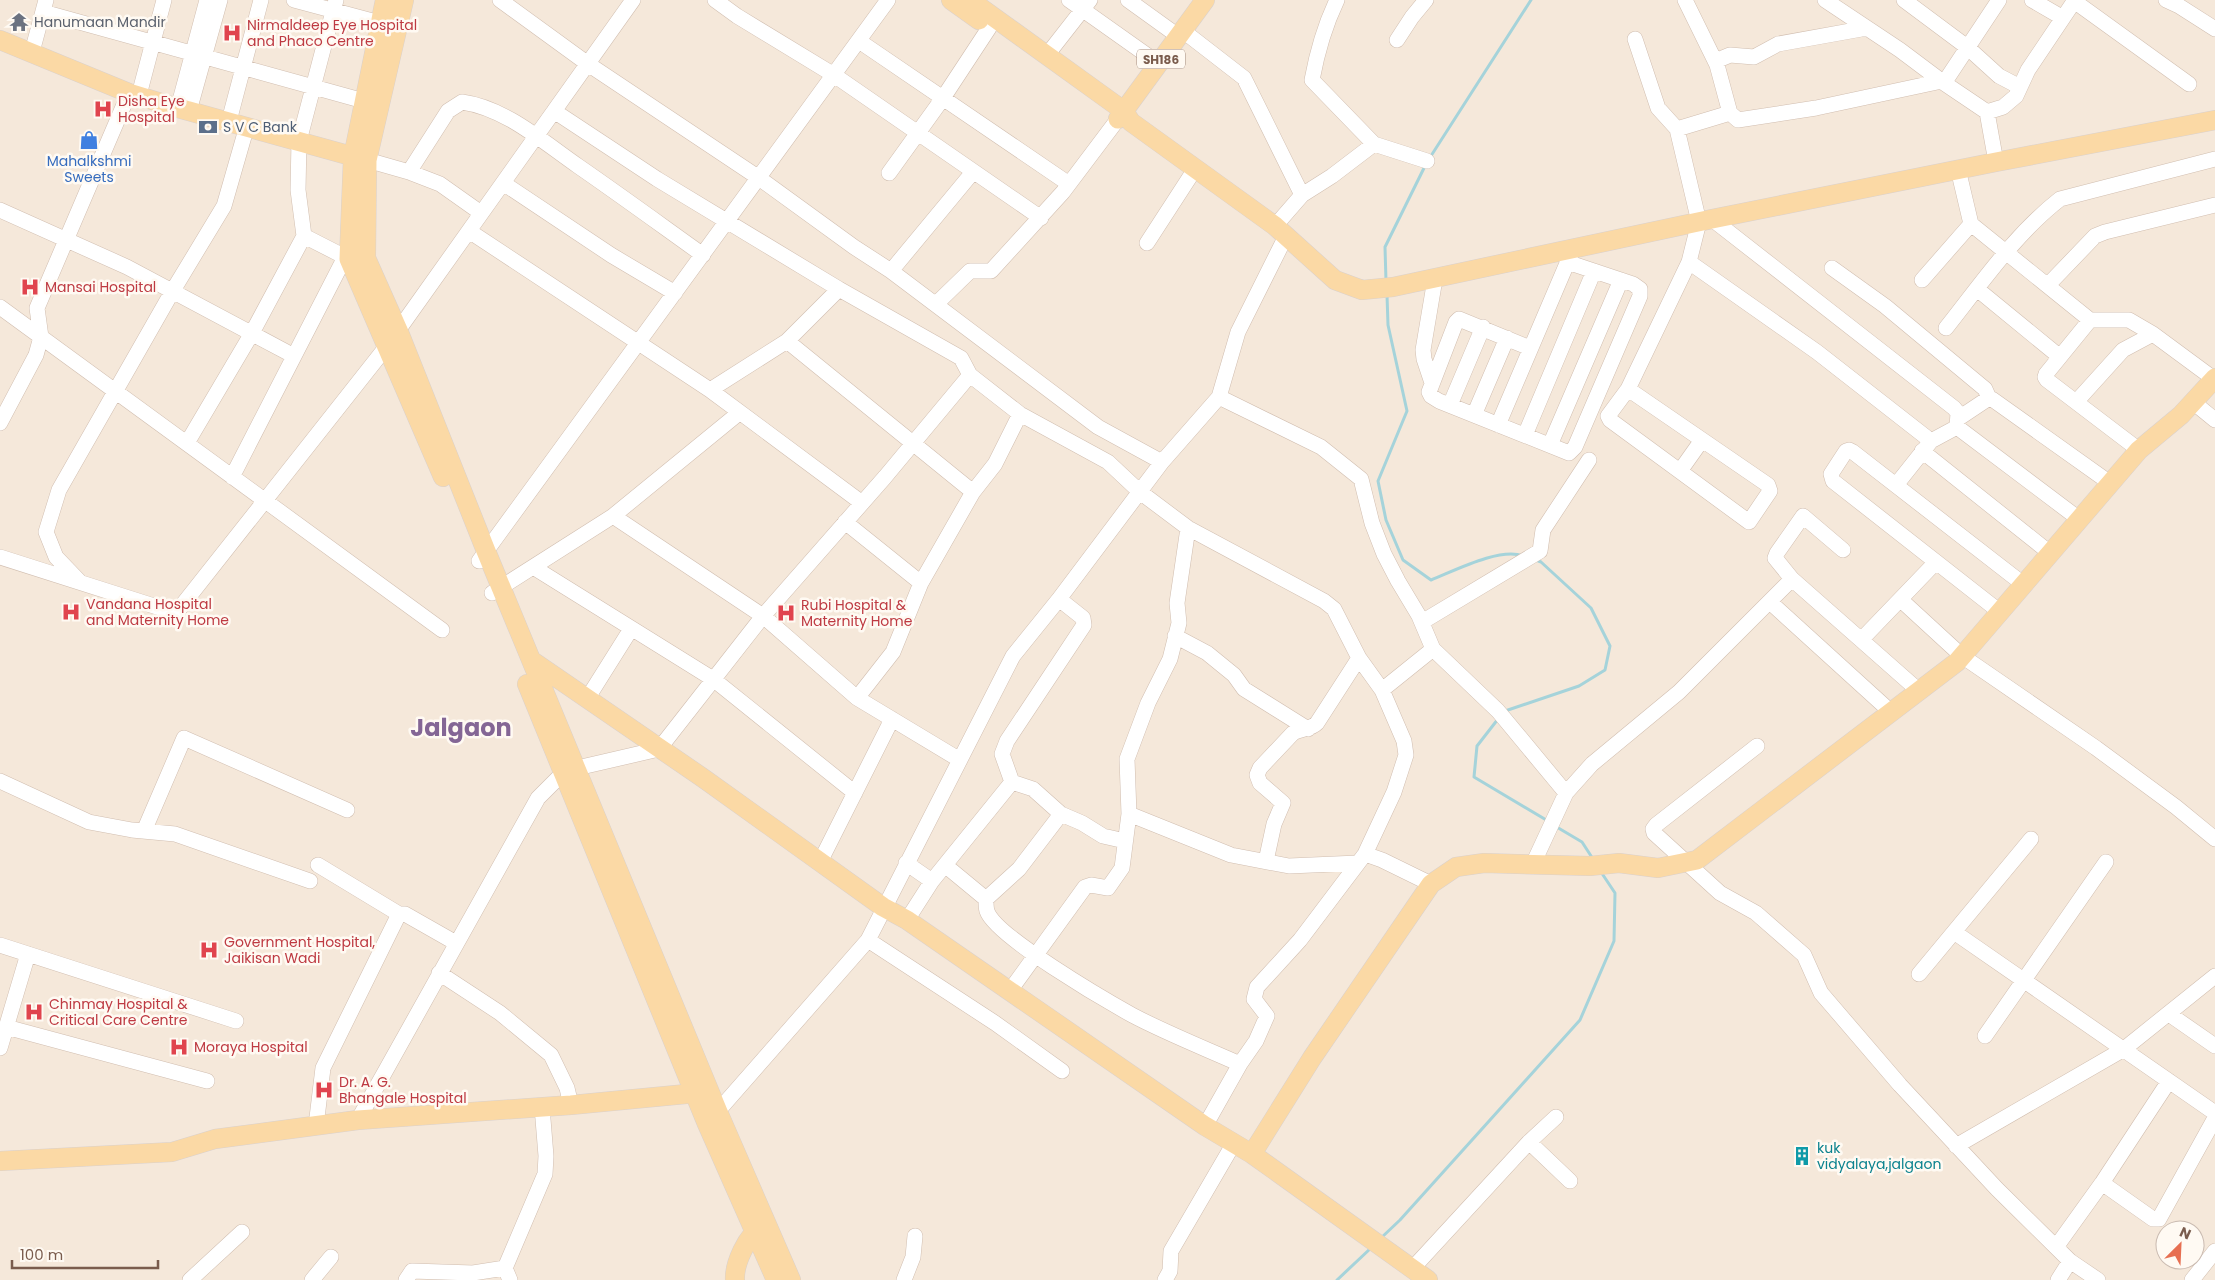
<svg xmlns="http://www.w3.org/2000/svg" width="2215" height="1280" font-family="Poppins,sans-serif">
  <rect width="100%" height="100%" fill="#fdf6ec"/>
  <path fill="#f5e8da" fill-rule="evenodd" d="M0,0H2215V1280H0ZM2165,1230H2195V1260H2165Z"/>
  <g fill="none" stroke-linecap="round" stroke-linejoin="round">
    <path stroke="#a5d3da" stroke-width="3" d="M1429,159L1531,0
      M1386,281L1385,247L1426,164
      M1387,295L1388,325L1407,411L1378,481L1386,520L1403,560L1431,580C1454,571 1500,547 1523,556
      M1505,711L1579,686L1605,670L1610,646L1591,608L1541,562L1536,560
      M1498,719L1477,746L1474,777L1548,821
      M1555,826L1582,842L1593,859
      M1381,1238L1400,1220L1580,1020L1614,941L1615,893L1601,872
      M1337,1280L1371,1248"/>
    <g stroke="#d1beb0" stroke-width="16">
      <path id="minor" d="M294,0L380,23
        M500,0L588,64L759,178L854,247L891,271L1098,427L1162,462
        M715,0L737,16L834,75L1041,218
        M1069,0L1158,63
        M1128,0L1178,36
        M1337,0C1325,25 1317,53 1312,80L1374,144L1427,161
        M1685,0L1717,65L1730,113L1738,120L1816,108L1942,81
        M1825,0L1900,50L1944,83L1987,112L1996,162
        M1904,0L1967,47L1999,76L2020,87
        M2032,0L2063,18
        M2166,0L2179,6L2215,29
        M2074,1L2189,84
        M43,12L364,101
        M1182,30L1244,78L1302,195
        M1635,39L1658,108L1677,129L1730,113
        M1397,40L1412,17L1426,0
        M859,41L1069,184
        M32,52L46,0
        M1047,55L1090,0
        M1717,65L1718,60L1730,55L1754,57L1778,44L1867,28
        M1944,83L1999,0
        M139,95L164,0
        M178,108L207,0
        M189,111L220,0
        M554,111L657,179L839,289L961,358L970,375L1020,414L1108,462L1140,492L1188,528L1324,601L1334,609L1359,658L1382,690L1404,741L1406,755L1394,792L1365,854L1300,940L1257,987L1254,999L1267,1016L1256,1041L1240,1064L1205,1126
        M1987,112L2003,107L2016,96L2028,70L2075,0
        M229,121L261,0
        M367,160L409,172L440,184L481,213
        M1958,169L1971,224L2090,320L2046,374L2045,377L2047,380L2139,450
        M409,172L448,111L462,102C505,108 542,141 578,166C620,195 661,225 703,255
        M889,173L943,98L989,28
        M503,183L611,255L675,293
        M0,210L127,267L294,356
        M1712,219L1954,408L1958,413L1957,427
        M1275,226L1302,195L1332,176L1374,144
        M469,231L710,390L862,503
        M304,236L349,259H354
        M1147,243L1195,169
        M1689,262L1817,352L1931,441
        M1832,268L1885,306L1985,389L1989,398
        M891,271L973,172
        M1922,280L1971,224
        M2048,285L2095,236L2105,232L2215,205
        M1977,289L2060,357
        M936,304L970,271H991L1063,192L1118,119
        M0,307L442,630
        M2090,320H2129L2153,334
        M1946,328C1981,284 2015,234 2060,199L2215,159
        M787,341L973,492
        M1530,348L1459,319L1456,322L1429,392L1431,396L1439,401L1569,453L1575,447L1640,296V289L1633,284L1567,262
        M1432,383L1424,359L1423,350L1435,279
        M1628,389L1768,485L1770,491L1749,522L1610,420L1608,416L1628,389L1689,262L1699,222L1677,129
        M710,390L787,341L839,289
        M1219,397L1321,447L1361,479L1372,523L1384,554L1398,581L1419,616L1433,649L1382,690
        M2076,402L2123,350L2153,334L2214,379
        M2193,402L2215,420
        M1450,405L1483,327
        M1474,415L1507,338
        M1959,418L1989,398L1992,399L2110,483
        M0,423L36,355L41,337L37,308L129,93
        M1498,425L1571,254
        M1525,435L1594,271
        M187,443L252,333L304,236L298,190L299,141L336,0
        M1550,445L1621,280
        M1922,451L2050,553
        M1680,471L1702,440
        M232,477L345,257
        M1896,485L1931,441L1957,427L2079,519
        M613,516L739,413
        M845,522L921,583
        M1843,550L1803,516L1777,553L1775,558L1792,579L1919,691
        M0,557L176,613L387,346L633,0
        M479,561L888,0
        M533,567L713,679L855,793
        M79,581L56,557L46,532L59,490L172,292L224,206L247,126
        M492,593L613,516L763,616L857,698L960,760
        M1901,600L1962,656L2096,748L2176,807L2215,839
        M1771,603L1891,712
        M2000,612L1833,481L1831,474L1846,451L1849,450L1853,452L2023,584
        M1422,622L1540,551L1543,530L1589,460
        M1175,636L1207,653L1234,675L1244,689L1308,729
        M1861,640L1936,562
        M1433,649L1498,711L1566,793
        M857,698L893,652L921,583L973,492L995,464L1020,414
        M587,699L631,629
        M1757,746L1656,825L1653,829L1654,833L1720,893L1756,913L1804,955L1821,993L1900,1085L1997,1189L2070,1261L2098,1280
        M577,768L659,749L763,616L885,477L970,375
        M0,781L89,822L132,830L175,834L310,881
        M1012,782L1033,789L1061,814L1082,823L1103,836L1125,841
        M1129,814L1231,855L1289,866L1358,863
        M144,831L184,738L347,810
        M1365,854L1382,860L1431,884
        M1266,861L1274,824L1283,803L1260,783L1257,775L1260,768L1293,733C1301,728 1310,730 1317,723L1359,658
        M820,862L892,719
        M906,863L932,881
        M1533,864L1566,793L1592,764L1679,692L1792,579
        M318,865L399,914H405L456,943
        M946,866L986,899C986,903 986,908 987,911C995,936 1105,1000 1132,1015C1166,1033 1204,1048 1240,1064
        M986,899L1019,869L1061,814
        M907,920L932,881L1012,782L1002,754L1007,741L1084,625L1083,618L1059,599
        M1954,932L2215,1113
        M868,940L995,1023L1062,1071
        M0,945L236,1021
        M439,973L500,1013L551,1055L567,1088L571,1105
        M1919,974L2031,839
        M1009,992L1085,887L1091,885L1108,888L1122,868L1129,814L1127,759L1148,703L1170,659L1179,623L1177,603L1188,528
        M2169,1014L2215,1046
        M6,1027L207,1081
        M1985,1036L2106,862
        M0,1048L28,954
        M711,1119L868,940L1013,656L1059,599L1162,462L1219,397L1238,332L1286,236
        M358,1120L538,798L563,773
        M316,1126L323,1068L399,914
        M1529,1142L1570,1181
        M1956,1146L2124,1049L2215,976
        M2102,1183L2169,1081
        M2056,1247L2102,1183L2153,1219H2159L2215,1118
        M1412,1269L1529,1142L1556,1117
        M190,1280L242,1232
        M312,1280L331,1257
        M406,1280L412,1271L473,1273L505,1268
        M510,1280L505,1268L545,1174L546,1156L542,1107
        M904,1280L913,1257L915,1236
        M1165,1280L1170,1271L1171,1251L1234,1143
        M2058,1280L2070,1261
        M2192,1280L2215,1251"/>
    </g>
    <g stroke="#dad1cd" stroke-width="20">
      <path id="major" d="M385,0L353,157L349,259L443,477
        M404,0L367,160L366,258L398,330L486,551L718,1112L791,1280
        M951,0L979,20
        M970,0L1124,111L1131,122L1275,226L1335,280L1362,290L1393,287L1712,219L1996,162L2215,120
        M0,40L129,93L178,108L366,160
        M1118,119L1205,0
        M531,660L703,778L883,907L907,920L1205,1126L1252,1154L1428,1280
        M527,684L707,1124L776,1280
        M1252,1154L1312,1058L1431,884L1456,867L1484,863L1590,866L1619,863L1658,868L1697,860L1957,662L2139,450L2181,415L2215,378
        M0,1161L172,1152L215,1139L358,1120L571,1105L707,1092
        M735,1280C734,1264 747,1235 761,1228"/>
    </g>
    <use href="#minor" stroke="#fff" stroke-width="15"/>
    <use href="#major" stroke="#fbd9a5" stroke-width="19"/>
  </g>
  <defs>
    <g id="temple-bare" transform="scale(1.5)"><path d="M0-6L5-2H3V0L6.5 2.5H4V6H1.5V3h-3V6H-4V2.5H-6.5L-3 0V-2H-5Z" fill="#6b7280" stroke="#fffaf3" stroke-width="2.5" paint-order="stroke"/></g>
    <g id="hospital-bare" transform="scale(1.5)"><path d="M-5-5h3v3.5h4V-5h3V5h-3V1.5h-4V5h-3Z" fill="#e0444e" stroke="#fffaf3" stroke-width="2.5" paint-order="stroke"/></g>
    <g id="bank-bare" transform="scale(1.5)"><path d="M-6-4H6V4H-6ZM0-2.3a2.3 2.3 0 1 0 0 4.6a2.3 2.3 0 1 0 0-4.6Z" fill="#5c6f8a" stroke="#fffaf3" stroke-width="2.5" paint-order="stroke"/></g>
    <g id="shop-bare" transform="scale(1.5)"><path d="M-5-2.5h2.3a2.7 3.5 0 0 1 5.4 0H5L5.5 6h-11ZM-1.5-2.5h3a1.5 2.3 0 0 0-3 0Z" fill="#3f7fe0" stroke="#fffaf3" stroke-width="2.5" paint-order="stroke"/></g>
    <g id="building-bare" transform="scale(1.5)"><path d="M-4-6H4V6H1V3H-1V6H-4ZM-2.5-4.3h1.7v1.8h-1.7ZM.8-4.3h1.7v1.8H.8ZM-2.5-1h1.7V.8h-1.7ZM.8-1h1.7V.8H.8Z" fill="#0f9aa8" stroke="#fffaf3" stroke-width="2.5" paint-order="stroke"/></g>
  </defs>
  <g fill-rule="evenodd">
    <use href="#temple-bare" x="19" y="22"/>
    <use href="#hospital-bare" x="232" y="33"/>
    <use href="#hospital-bare" x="103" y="109"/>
    <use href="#bank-bare" x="208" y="127"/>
    <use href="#shop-bare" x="89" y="140"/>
    <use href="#hospital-bare" x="30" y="287"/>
    <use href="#hospital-bare" x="71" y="612"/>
    <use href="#hospital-bare" x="786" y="613"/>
    <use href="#hospital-bare" x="209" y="950"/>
    <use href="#hospital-bare" x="34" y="1012"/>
    <use href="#hospital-bare" x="179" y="1047"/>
    <use href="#hospital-bare" x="324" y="1090"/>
    <use href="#building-bare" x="1802" y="1156"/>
  </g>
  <g text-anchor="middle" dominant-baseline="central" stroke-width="5" stroke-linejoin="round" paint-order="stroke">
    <rect fill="#fffaf3" stroke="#a28b7f" stroke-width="1" x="1137" y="49.5" width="48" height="19" rx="4"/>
    <g font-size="12" font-weight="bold" fill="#7a5c4d">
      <text x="1161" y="59">SH186</text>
    </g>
    <g font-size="14" fill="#5b616d" stroke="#fffaf3" text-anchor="start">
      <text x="34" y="22">Hanumaan Mandir</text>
    </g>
    <g font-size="14" fill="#be3a42" stroke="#fffaf3" text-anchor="start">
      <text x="247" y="25">Nirmaldeep Eye Hospital<tspan x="247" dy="16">and Phaco Centre</tspan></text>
      <text x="118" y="101">Disha Eye<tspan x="118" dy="16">Hospital</tspan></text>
      <text x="45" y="287">Mansai Hospital</text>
      <text x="86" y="604">Vandana Hospital<tspan x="86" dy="16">and Maternity Home</tspan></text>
      <text x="801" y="605">Rubi Hospital &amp;<tspan x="801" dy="16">Maternity Home</tspan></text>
      <text x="224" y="942">Government Hospital,<tspan x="224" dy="16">Jaikisan Wadi</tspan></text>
      <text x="49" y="1004">Chinmay Hospital &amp;<tspan x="49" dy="16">Critical Care Centre</tspan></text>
      <text x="194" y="1047">Moraya Hospital</text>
      <text x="339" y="1082">Dr. A. G.<tspan x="339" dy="16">Bhangale Hospital</tspan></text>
    </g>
    <g font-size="14" fill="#4e5e75" stroke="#fffaf3" text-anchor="start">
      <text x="223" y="127">S V C Bank</text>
    </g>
    <g font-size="14" fill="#366cbe" stroke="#fffaf3">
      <text x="89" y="161">Mahalkshmi<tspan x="89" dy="16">Sweets</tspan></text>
    </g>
    <g font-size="14" fill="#0d838f" stroke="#fffaf3" text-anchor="start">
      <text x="1817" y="1148">kuk<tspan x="1817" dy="16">vidyalaya,jalgaon</tspan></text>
    </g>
    <g font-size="24" font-weight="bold" fill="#846695" stroke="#fffaf3">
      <text x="461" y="727">Jalgaon</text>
    </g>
  </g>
  <g transform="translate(2180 1245) rotate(24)"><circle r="24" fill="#fffaf3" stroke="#cabbb1"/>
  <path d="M0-4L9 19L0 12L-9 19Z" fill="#e76f51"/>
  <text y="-8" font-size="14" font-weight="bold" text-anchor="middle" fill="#7a5c4d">N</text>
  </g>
  <path d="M12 1260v8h146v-8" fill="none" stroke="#7a5c4d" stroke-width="2.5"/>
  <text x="20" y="1260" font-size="15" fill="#7a5c4d" stroke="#fffaf3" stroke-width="4" paint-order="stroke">100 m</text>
</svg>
